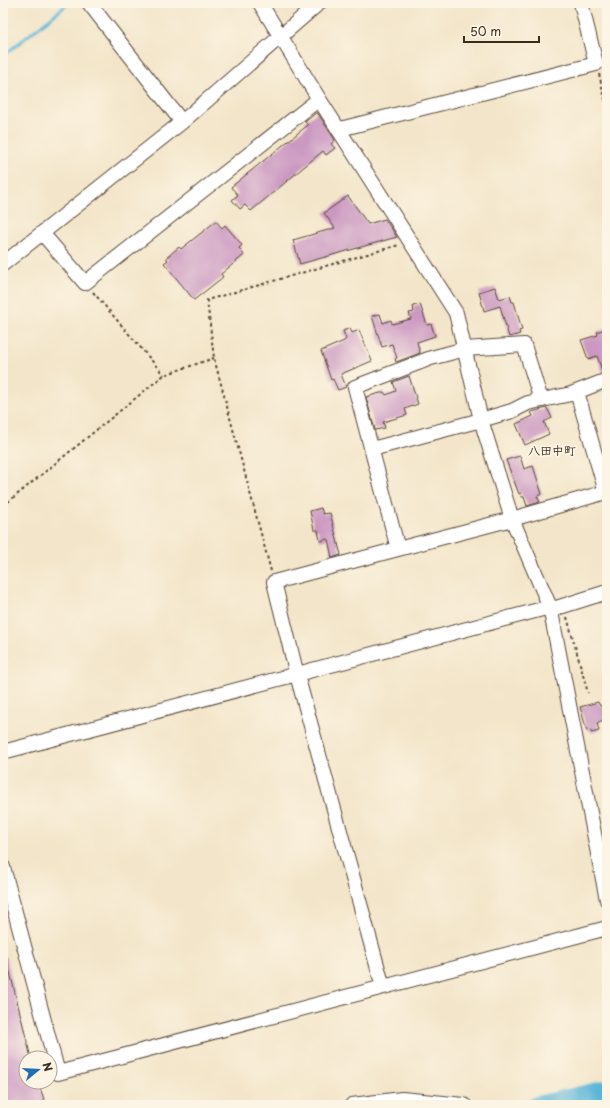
<svg xmlns="http://www.w3.org/2000/svg" width="610" height="1108" font-family="'Playpen Sans','Klee One',sans-serif">
  <rect width="100%" height="100%" fill="#fcf5e5"/>
  <filter id="ink" filterUnits="userSpaceOnUse"><feTurbulence type="fractalNoise" baseFrequency=".025" numOctaves="2"/><feDisplacementMap in="SourceGraphic" scale="8" xChannelSelector="R" yChannelSelector="G"/><feConvolveMatrix kernelMatrix="1 2 1 2 8 2 1 2 1" color-interpolation-filters="sRGB"/></filter>
  <filter id="wash" filterUnits="userSpaceOnUse"><feTurbulence type="fractalNoise" baseFrequency=".012" numOctaves="4" result="noise"/><feDisplacementMap in="SourceGraphic" scale="16" xChannelSelector="R" yChannelSelector="G"/><feGaussianBlur stdDeviation="0.9" result="paint"/><feColorMatrix in="noise" values="0 0 0 0 0 0 0 0 0 0 0 0 0 0 0 0 0 1.4 0 .05"/><feComposite in="paint" operator="in"/></filter>
  <g filter="url(#wash)">
    <rect width="100%" height="100%" fill="#f3e5c9"/>
    <path fill="#9ec46f" stroke="#6c7746" d="M607,1096V1105H559Z"/>
    <g fill="none" stroke-linecap="round" stroke-linejoin="round">
      <path stroke="#59b6d8" stroke-width="3" d="M3,56L69,3"/>
      <path stroke="#59b6d8" stroke-width="18" d="M537,1105L607,1089"/>
    </g>
    <g id="blocks">
      <path fill="#cb98c1" d="M317,112L335,140L331,144L335,148L326,155L323,151L251,211L245,205L240,209L232,200L238,195L231,187L308,125L305,122Z
        M348,196L368,224L385,219L397,237L300,264L293,240L335,228L324,213Z
        M216,221L222,228L225,225L242,245L239,248L244,255L221,274L223,277L194,300L164,263L168,260L166,258L179,247L181,249Z
        M495,287L499,299L510,296L512,302H514L522,330L519,331L520,334L509,337L500,306L484,311L479,292Z
        M420,304L427,325L431,324L435,336L417,342L420,353L396,362L395,359L397,358L392,344L382,347L372,316L380,314L383,323L391,320L392,324L411,319L409,313L414,312L413,306Z
        M350,328L352,333L359,330L372,361L341,374L346,387L338,390L333,379L331,380L321,351L344,341L346,339L343,331Z
        M604,329L607,337V372L603,373L597,356L588,359L581,340L598,335L597,332Z
        M409,376L418,404L405,409L407,415L383,422L385,428L375,430L366,397L384,392L386,395L396,391L393,382Z
        M547,408L552,418L544,422L549,434L525,445L516,424L533,416L531,412Z
        M520,456L524,469L533,466L542,494L537,496L540,502L527,506L524,497H522L521,493L519,494L506,460Z
        M321,508L323,514L330,513L341,555L332,558L328,539L320,541L318,530H314L310,511Z
        M598,702L600,706L607,704V718L597,723L599,731L591,733V730L587,731L580,707Z
        M3,956H6L31,1058H26V1082H38L46,1105H3Z"/>
    </g>
  </g>
  <g filter="url(#ink)">
    <use href="#blocks" fill-opacity="0" stroke="#574638" stroke-width="1"/>
    <g fill="none" stroke-linecap="round" stroke-linejoin="round">
      <g stroke="#574638" stroke-width="16">
        <path id="minor" d="M89,3L182,122
          M260,3L319,99L456,313L481,420L512,519L550,607L607,900
          M340,129L596,64L581,3
          M42,233L85,283L319,99
          M3,264L182,122L319,3
          M541,400L524,345L465,349L431,358L355,387L398,549L512,519L606,492L577,392
          M372,449L481,420L512,411L528,403L571,394L607,380
          M550,610L607,592
          M3,752L550,607
          M3,867L58,1073L607,928
          M383,987L297,675L274,582L398,549
          M352,1105L402,1099L464,1105"/>
      </g>
      <path stroke="#574638" stroke-width="2" stroke-dasharray="3 3" stroke-linecap="butt" d="M599,74L607,108
        M93,292L164,375
        M3,506L164,375L214,358
        M271,571L214,358L207,300L399,245
        M567,617L588,693"/>
      <use href="#minor" stroke="#fff" stroke-width="14"/>
    </g>
  </g>
  <g text-anchor="middle" dominant-baseline="central" stroke-width="3.5" stroke-linejoin="round" paint-order="stroke">
    <g font-size="12" font-weight="bold" fill="#3b2a1e" stroke="#fcf5e5">
      <text x="552" y="450">八田中町</text>
    </g>
  </g>
  <rect width="610" height="1108" fill="none" stroke="#fcf5e5" stroke-width="16"/>
  <g transform="translate(38 1070) rotate(72)"><circle r="19" fill="#fcf5e5" stroke="#afa495"/>
  <path d="M0-3L7 15L0 10L-7 15Z" fill="#1f6fb2"/>
  <text y="-6" font-size="11" font-weight="bold" text-anchor="middle" fill="#3b2a1e">N</text>
  </g>
  <path d="M464 36v6h75v-6" fill="none" stroke="#3b2a1e" stroke-width="2"/>
  <text x="470" y="36" font-size="12" fill="#3b2a1e" stroke="#fcf5e5" stroke-width="3" paint-order="stroke">50 m</text>
</svg>
